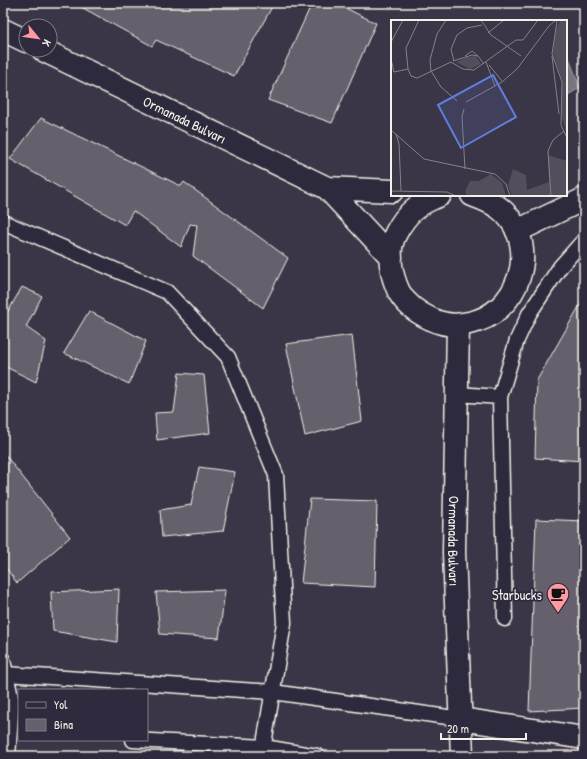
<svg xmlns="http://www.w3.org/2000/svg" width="587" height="759" font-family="'Patrick Hand',sans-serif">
  <rect width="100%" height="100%" fill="#3b3647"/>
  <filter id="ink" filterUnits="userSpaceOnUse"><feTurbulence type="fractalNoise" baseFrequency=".025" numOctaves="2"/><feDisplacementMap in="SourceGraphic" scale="8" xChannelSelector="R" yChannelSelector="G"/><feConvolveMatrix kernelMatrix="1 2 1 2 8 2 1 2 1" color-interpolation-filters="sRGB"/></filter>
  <g filter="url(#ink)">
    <path fill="#78747b" stroke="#aaa6a7" d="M568,55L580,88L566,96V56Z"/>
    <path fill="#65616c" stroke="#f4f1e8" d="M74,3H274L234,76L156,40L152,46Z
      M312,3H335L376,23L332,123L268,100Z
      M41,118L181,186L184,182L288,258L263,308L193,256L197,225L190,224L181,247L133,211L125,225L10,159Z
      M22,287L42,296L26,327L46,341L36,382L6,367L3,373V311L7,313Z
      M584,298V461L535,458L537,380Z
      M89,311L146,341L129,384L64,353Z
      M352,335L362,421L305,436L286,344Z
      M179,373L204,375L210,433L157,440L155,413L174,412Z
      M3,452L70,537L17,583L3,564Z
      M199,467L235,472L223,531L162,537L160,510L191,505Z
      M310,499L377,501L375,587L301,583Z
      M536,519L584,521V708L529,711Z
      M119,589L117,642L53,631L51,592Z
      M225,590L219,638L160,634L156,592Z"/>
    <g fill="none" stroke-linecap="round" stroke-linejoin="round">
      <g stroke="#f4f1e8" stroke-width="17">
        <path id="service" d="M3,222L167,292L228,357L276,475L284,623L262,756
          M457,394L500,397
          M505,619L500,397L517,340L529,314L560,267L584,240
          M3,660L12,702L8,756
          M6,674L273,692L461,719
          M133,740L264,747L317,756"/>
      </g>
      <g stroke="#f4f1e8" stroke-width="25">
        <g id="minor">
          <path d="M3,30L26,41"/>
          <path id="s1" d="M43,50L327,188L391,257"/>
          <path d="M327,188L392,191"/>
          <path d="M440,195C418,204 407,212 396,233C386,251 391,275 399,292C406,305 418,313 431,319C443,325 456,326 469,323C518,314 541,248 504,212C495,203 483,199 472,195"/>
          <path d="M517,231L584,199"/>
          <path id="s2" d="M458,325L454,552L462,756"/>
          <path d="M461,719L584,738"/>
        </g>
      </g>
      <use href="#service" stroke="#2f2a3d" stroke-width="14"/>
      <use href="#minor" stroke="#2f2a3d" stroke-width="22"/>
    </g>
  </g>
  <defs>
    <g id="cafe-pin" transform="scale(1.15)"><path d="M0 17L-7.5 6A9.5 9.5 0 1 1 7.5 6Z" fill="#ff9aa2" stroke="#2f2a3d"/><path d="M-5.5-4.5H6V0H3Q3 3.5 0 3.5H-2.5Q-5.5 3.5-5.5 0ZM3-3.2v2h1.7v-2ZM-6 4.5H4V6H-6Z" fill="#111"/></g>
  </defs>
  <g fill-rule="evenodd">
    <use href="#cafe-pin" x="558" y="594"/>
  </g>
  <g text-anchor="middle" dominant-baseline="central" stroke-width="3.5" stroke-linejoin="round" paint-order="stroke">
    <g font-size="14" fill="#f4f1e8" stroke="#2f2a3d">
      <text stroke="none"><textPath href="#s1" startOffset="158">Ormanada Bulvarı</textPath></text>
      <text stroke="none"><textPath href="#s2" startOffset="216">Ormanada Bulvarı</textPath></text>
    </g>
    <g font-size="14" fill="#f4f1e8" stroke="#2f2a3d" text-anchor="end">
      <text x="542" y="594">Starbucks</text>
    </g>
  </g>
  <g transform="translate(391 20)">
    <rect width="176" height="176" fill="#3b3647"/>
    <path d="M169,0H176V115L171,98V60L162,34L164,13ZM85,36L90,44L79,49L65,42L76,37ZM157,135L176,141V176H121L117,165L122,149L135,155L136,170L158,162ZM100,154L111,163L115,176H76L74,171L79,161H88Z" fill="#534e5c"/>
    <path fill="none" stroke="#858187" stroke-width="1" d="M55,0L46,14L39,40L40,51L50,67L66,81M90,0L100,15L130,36M166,1L161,34L171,62L170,105L176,118M97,13L113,0M0,22L12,0M74,36L81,31L87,36M161,36L168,94M0,39L3,52L17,49L20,56L26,58L60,42L72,49L83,50L125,20H132L147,0M62,41L81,35L87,36L93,44M63,41L60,29L66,15L76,8L91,5M95,42L104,66M98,45L111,61M17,49L15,28L28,0M75,82L111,62L126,49L158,6L165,0M73,89L71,97L74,149M0,110L33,139L104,154L115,164L119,176M5,114L8,124L10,171M0,171L56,172L65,176M160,176L157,131L162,120L173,111"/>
    <path fill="#5e7fdd" fill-opacity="0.15" stroke="#5e7fdd" stroke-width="2" d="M102,55L125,97L70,128L47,85Z"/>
    <rect width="176" height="176" fill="none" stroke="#f4f1e8" stroke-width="2"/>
  </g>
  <rect width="587" height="759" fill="none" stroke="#2f2a3d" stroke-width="16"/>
  <rect x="8" y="8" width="571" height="743" fill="none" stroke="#f4f1e8" stroke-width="1.5" filter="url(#ink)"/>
  <rect x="18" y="689" width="130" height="52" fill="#2f2a3d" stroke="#7e7a81"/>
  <rect x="26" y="702" width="20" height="6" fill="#2f2a3d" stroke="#7e7a81"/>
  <text x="54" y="709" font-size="12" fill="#f4f1e8">Yol</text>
  <rect x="26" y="719" width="20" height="12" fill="#65616c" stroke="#7e7a81"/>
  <text x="54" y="729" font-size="12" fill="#f4f1e8">Bina</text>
  <g transform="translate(38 38) rotate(119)"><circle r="19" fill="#2f2a3d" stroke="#7e7a81"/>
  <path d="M0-3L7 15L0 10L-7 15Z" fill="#ff9aa2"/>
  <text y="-6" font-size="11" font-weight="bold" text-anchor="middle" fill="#f4f1e8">K</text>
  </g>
  <path d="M441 733v6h85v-6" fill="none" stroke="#f4f1e8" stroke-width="2"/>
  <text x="447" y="733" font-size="12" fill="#f4f1e8" stroke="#2f2a3d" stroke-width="3" paint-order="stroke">20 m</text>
</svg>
